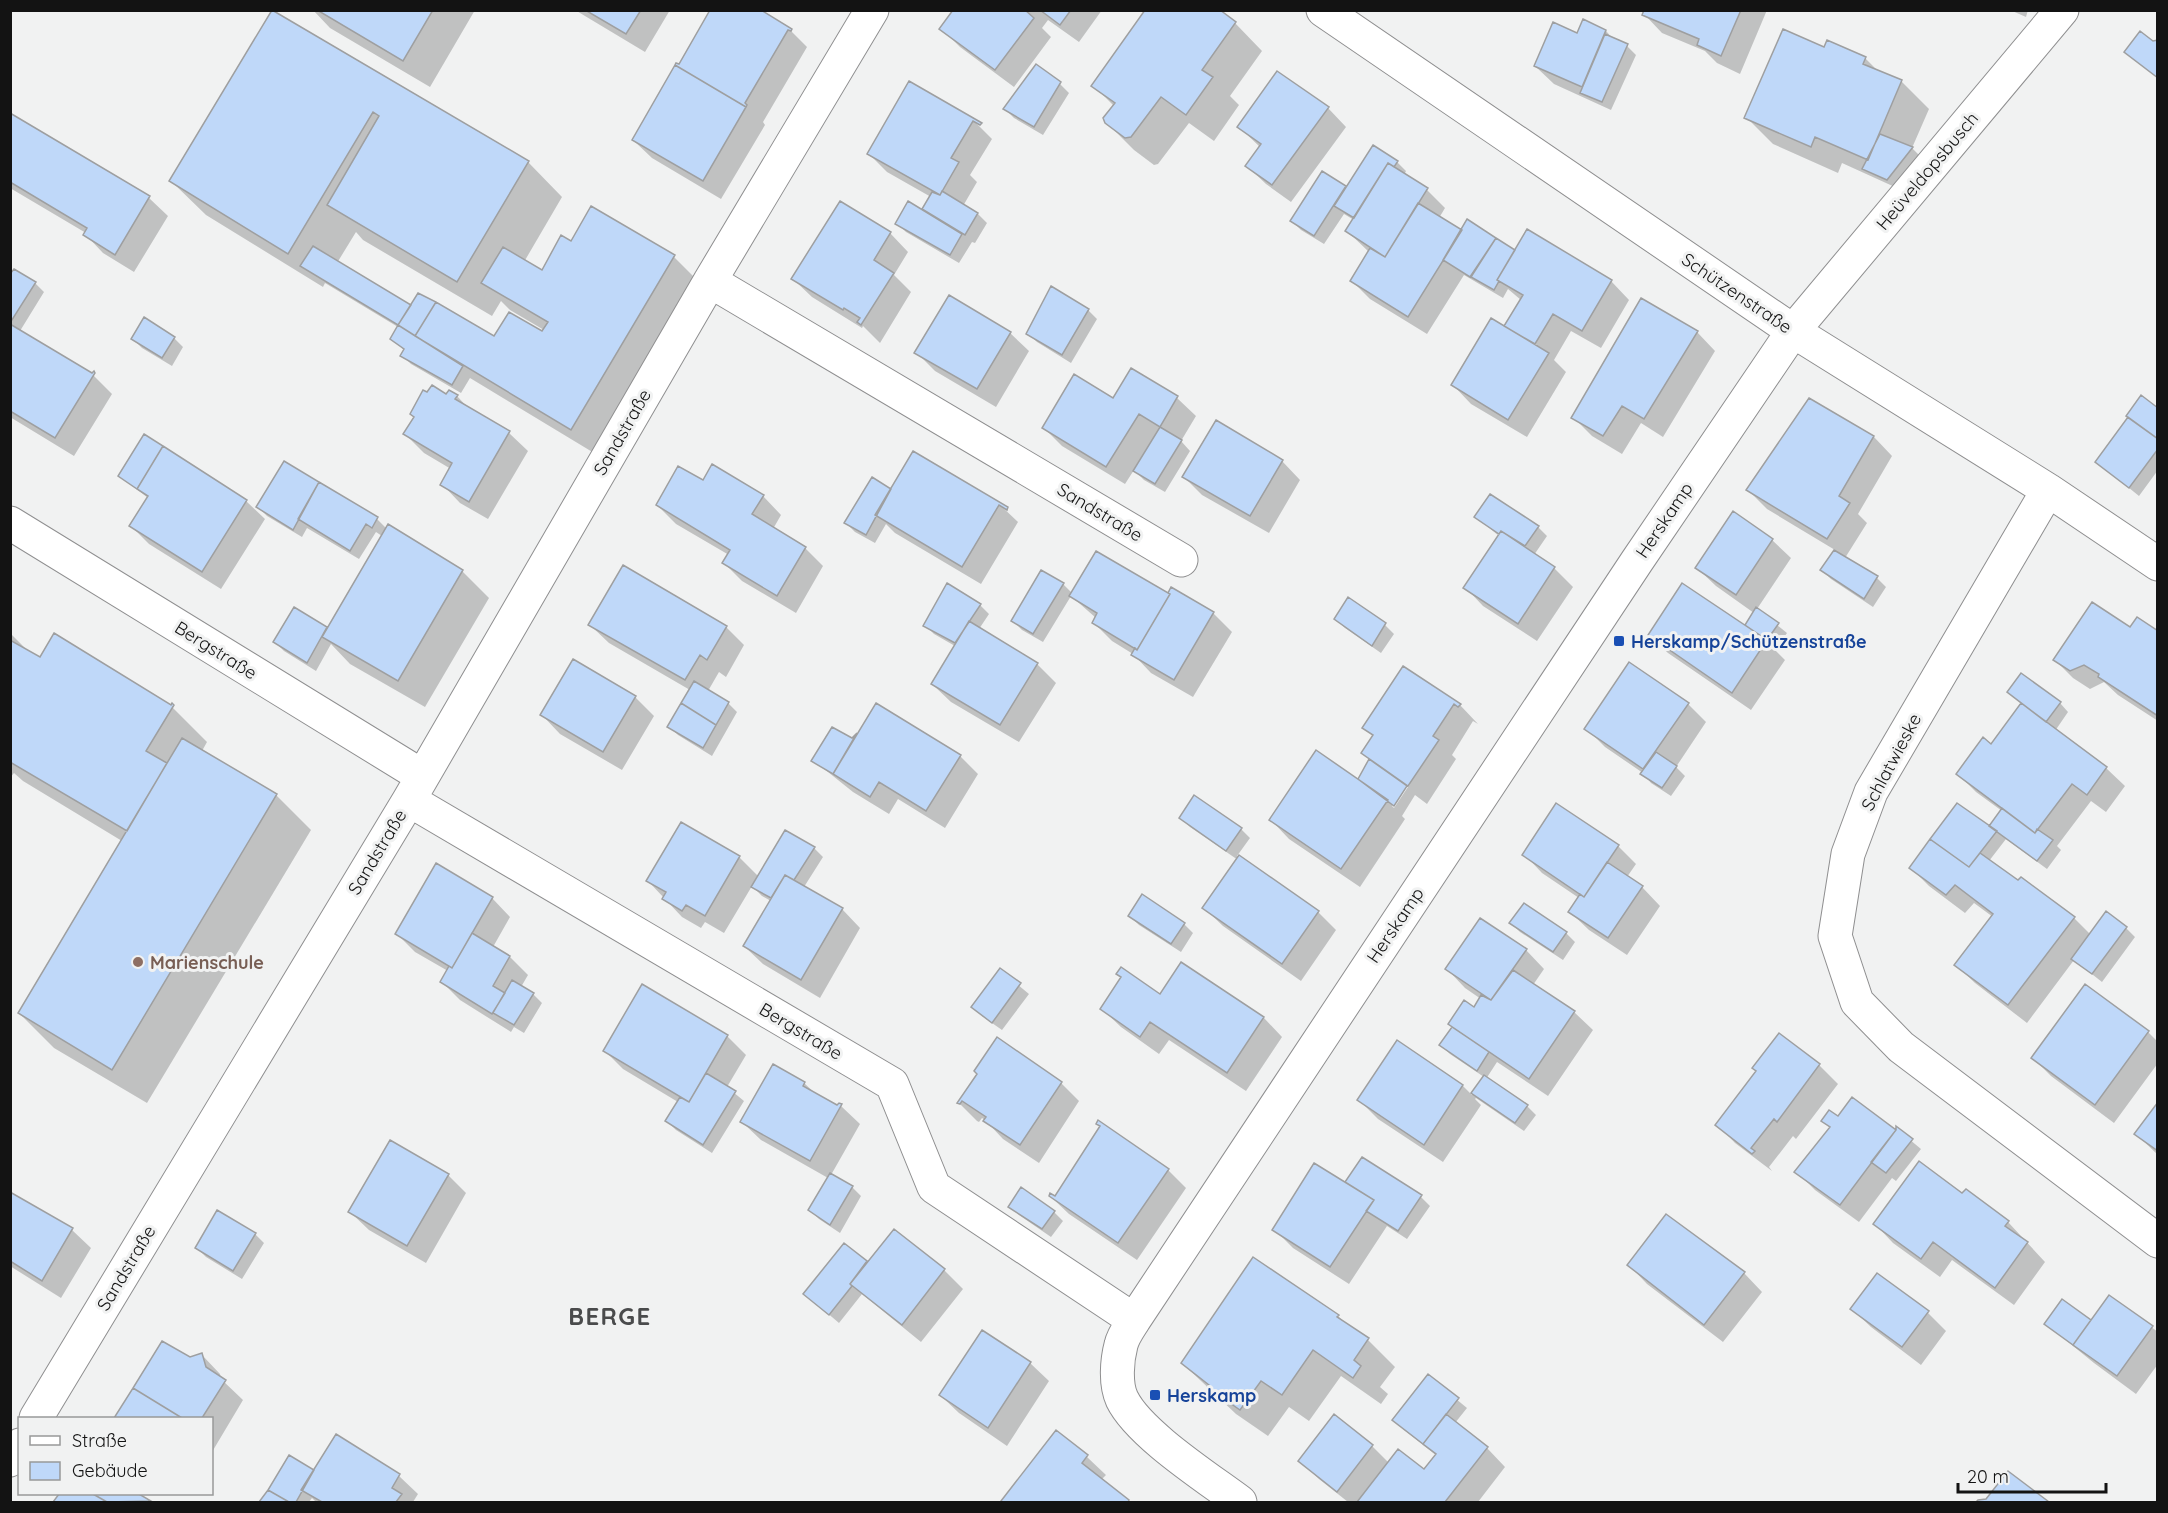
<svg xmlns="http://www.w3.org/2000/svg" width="2168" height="1513" font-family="Quicksand,sans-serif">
  <rect width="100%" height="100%" fill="#f1f2f2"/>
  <path fill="#0003" fill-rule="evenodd" d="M313,10H475L430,87L330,28Z
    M575,10H670L645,52Z
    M955,10H1102L1079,42L1048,20L1042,28L1051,37L1014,87L960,47L941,28Z
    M1217,10L1235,23L1262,51L1230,96L1239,105L1214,141L1189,123L1158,164L1154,165L1134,150L1106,122L1114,106L1093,85Z
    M1646,10H1767L1740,74L1717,63L1705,51L1662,33L1644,14Z
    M2010,10H2028L2026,17Z
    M273,11L528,162L562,197L524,262L542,272L571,243L674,257L701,284L599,456L470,378L461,393L411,364L402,355L405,351L392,339L398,327L325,283L323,287L206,215L171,181ZM356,232L363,240L492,316L501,301L510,310L544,330L542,334L495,338L411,307L337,263Z
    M1584,21L1606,31L1614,40L1627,46L1636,55L1611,110L1554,84L1535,66L1578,35Z
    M789,29L807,47L763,122L765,125L721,199L652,158L633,140Z
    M1825,49L1865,58L1879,72L1902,82L1929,109L1912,148L1921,157L1897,188L1842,163L1838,173L1773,144L1746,117Z
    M1060,84L1069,93L1043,135L1014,118L1005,109Z
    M1328,108L1346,127L1291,202L1266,184L1247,166L1260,147L1239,127Z
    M10,115L149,198L168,216L134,272L103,253L85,234L86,233L10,188Z
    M973,120L992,139L970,175L977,182L963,206L978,214L987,223L975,243L972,242L959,263L906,232L897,223L922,212L931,197L887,172L869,154Z
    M1374,147L1397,162L1406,171L1404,175L1427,190L1445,208L1439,218L1462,232L1468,222L1515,252L1611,281L1629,300L1601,348L1571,331L1554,360L1566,372L1527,437L1471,404L1453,385L1504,328L1521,300L1508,289L1503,298L1464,275L1427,334L1370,299L1352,281L1369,252L1347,231L1354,220L1344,214L1324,244L1301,230L1292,221L1322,173L1347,188Z
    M890,233L908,252L894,275L911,292L880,343L863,326L862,328L812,297L793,279Z
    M10,277L35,283L44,292L20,331L93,375L112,394L74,456L10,417Z
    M1088,310L1097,319L1071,363L1037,342L1028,333Z
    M1697,332L1715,351L1663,437L1641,423L1622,454L1592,436L1573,417Z
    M1010,333L1029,351L996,407L935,371L916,352Z
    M174,338L183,347L172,366L142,348L133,339Z
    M447,396H457L470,410L509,433L528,451L488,519L460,503L442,484L451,469L424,453L405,434Z
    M1177,398L1196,416L1181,441L1190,451L1165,492L1144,480L1134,470L1125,484L1062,446L1044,428L1114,400Z
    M1809,400L1874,437L1892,456L1858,514L1867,523L1845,558L1877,578L1886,587L1873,607L1831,579L1822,570L1835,550L1767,509L1748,490Z
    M2158,410V470L2139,496L2097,462Z
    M1282,461L1300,480L1269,533L1202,495L1184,477Z
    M120,476L246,501L265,519L221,589L149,544L131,526L148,498Z
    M703,482L763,496L781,515L773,529L805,548L823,566L796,613L742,581L724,563L729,555L676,524L657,505Z
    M890,490L999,504L1018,522L981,584L895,533L886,524L875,543L855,532L846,523Z
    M258,507L377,519L387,529L389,526L462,571L489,598L425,707L350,664L331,644L316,671L284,651L275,642L295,609L328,629L382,536L376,532L359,559L307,528L302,537L267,516Z
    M1476,517L1538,527L1547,536L1534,555L1554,568L1573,587L1537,641L1483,606L1465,587L1499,536Z
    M1772,540L1791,558L1757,609L1787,633L1775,650L1785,660L1751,710L1668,653L1649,635L1745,627L1754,613L1716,586L1697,568Z
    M1042,572L1063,584L1072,593L1168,595L1213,613L1232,632L1193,697L1151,673L1133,654L1112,641L1094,623L1096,618L1071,596L1043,642L1022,630L1013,621Z
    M1349,599L1385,625L1394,634L1381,653L1345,628L1336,619Z
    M980,605L989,614L979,629L1037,664L1056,683L1019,742L951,702L932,684L955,646L934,634L925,625Z
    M590,625L726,627L744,645L726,677L719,672L708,691L728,703L737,712L712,756L678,735L669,726L690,690L609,643Z
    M2131,629L2158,632V721L2118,695L2104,682L2090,689L2073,678L2055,660Z
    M10,633L30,653L41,659L172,707L207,742L202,751L276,795L311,830L147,1103L54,1048L19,1013L122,841L23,781L14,773L10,778Z
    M573,661L635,697L654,716L622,770L560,734L542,715Z
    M1404,668L1460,705L1478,724L1473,721L1452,755L1456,759L1427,804L1415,795L1402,816L1405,819L1360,887L1289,839L1271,820L1365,786L1360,779L1371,760L1363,753L1374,737L1364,728ZM1407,782L1410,784L1394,808L1392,806Z
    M2008,692L2060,703L2068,712L2055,731L2106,768L2125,786L2106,812L2091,801L2057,846L2061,850L2047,869L2006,839L1989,861L2074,918L2091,935L2126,928L2135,937L2102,982L2074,960L2027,1023L1975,983L1956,965L1993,917L1974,903L1965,913L1929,886L1911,868L1990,828L2002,811L1976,792L1958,774L1991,746L2022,704Z
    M1688,704L1706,722L1676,767L1685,776L1671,796L1651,783L1643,773L1605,747L1586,728Z
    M832,729L854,741L960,756L978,774L945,828L898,799L889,814L853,792L813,760Z
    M1181,818L1241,829L1250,838L1237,856L1318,912L1336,930L1301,981L1223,926L1204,908L1238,860L1190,827Z
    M681,824L739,857L759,877L814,848L823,857L804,887L842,909L860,928L820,998L763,964L744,946L771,901L762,896L752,886L724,933L705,922L701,928L682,917L648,881Z
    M1618,846L1636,864L1627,877L1642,887L1660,906L1627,955L1589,930L1570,912L1579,898L1542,873L1524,854Z
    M492,898L510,917L493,947L510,957L528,975L521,987L533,994L542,1003L524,1033L514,1027L511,1032L460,1000L442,982L448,971L415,952L397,934Z
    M1130,916L1184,924L1193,933L1181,952L1139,925Z
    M1511,923L1566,933L1575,942L1563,960L1520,932Z
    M1526,950L1544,969L1533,985L1574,1012L1593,1030L1548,1096L1497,1062L1486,1079L1527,1106L1536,1115L1524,1131L1476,1098L1475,1099L1481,1105L1443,1162L1378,1119L1359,1100L1397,1042L1463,1086L1472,1095L1484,1077L1450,1054L1441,1045L1454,1028L1474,1009L1481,999L1465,988L1447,969Z
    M1182,964L1264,1018L1282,1037L1246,1091L1169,1040L1159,1054L1121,1027L1102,1009L1161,996Z
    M1000,970L1029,994L1002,1030L982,1016Z
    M643,986L727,1036L746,1055L727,1087L744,1101L712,1153L676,1130L667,1121L678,1102L623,1069L605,1051Z
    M2085,987L2148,1032L2158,1042V1063L2114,1123L2051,1076L2033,1058Z
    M1779,1035L1819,1065L1838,1084L1796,1139L1793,1136L1769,1167L1772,1171L1735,1143L1717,1124L1757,1071Z
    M978,1074L1061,1083L1079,1101L1039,1163L1003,1139L985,1120L982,1118L979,1122L977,1121L959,1103Z
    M804,1083L817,1095L838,1107L841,1106L860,1124L831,1175L852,1187L861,1196L840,1233L819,1219L810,1210L828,1178L761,1140L742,1122Z
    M2158,1104V1155L2136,1134Z
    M1838,1118L1901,1135L1897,1129L1921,1149L1896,1181L1892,1178L1859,1222L1815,1190L1796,1171L1831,1129L1823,1121Z
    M1362,1159L1421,1197L1430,1206L1407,1239L1387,1226L1349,1284L1293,1248L1274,1229L1345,1184Z
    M1168,1170L1186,1188L1137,1260L1069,1214L1050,1196L1055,1198Z
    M448,1175L466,1193L426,1263L369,1230L350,1212Z
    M10,1193L72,1230L91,1248L61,1298L10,1266Z
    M1962,1195L2008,1222L2045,1262L2014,1305L1952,1260L1940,1277L1893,1243L1875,1224Z
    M1010,1206L1054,1212L1063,1221L1051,1237L1019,1215Z
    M894,1231L944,1270L963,1289L921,1342L862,1294L839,1323L805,1294L844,1245L868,1264Z
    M255,1234L264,1243L242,1279L206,1257L197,1248Z
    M1629,1265L1744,1273L1762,1292L1723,1342L1647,1284Z
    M2110,1297L2158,1332V1364L2136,1394L2094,1363L2046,1324L2092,1322Z
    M1852,1309L1928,1313L1946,1331L1921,1365L1871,1327Z
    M1338,1316L1349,1327L1368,1340L1395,1367L1380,1387L1388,1394L1381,1404L1341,1376L1309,1421L1289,1407L1268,1436L1236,1414L1182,1363Z
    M983,1332L1030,1363L1049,1381L1007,1446L959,1413L940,1395Z
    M163,1343L190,1359L202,1355L220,1374L221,1379L243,1400L212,1452V1418H116Z
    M1428,1376L1467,1408L1455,1423L1487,1448L1505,1467L1478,1502H1348L1319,1479L1300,1460L1372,1446L1389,1463L1425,1472L1437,1456L1403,1429Z
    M1056,1432L1087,1457L1106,1475L1101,1480L1129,1502H1004Z
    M336,1436L399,1476L418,1494L413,1502H316L312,1498L309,1502H261L290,1457L314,1472Z
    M2008,1473L2046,1502H1978L1987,1500Z
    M60,1494H89L93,1496L92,1494H136L150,1502H55Z"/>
  <path fill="#bfd8f9" stroke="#9e9fa0" stroke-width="1.5" d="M272,10L529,161L457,282L327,205L379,116L373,112L288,254L169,181Z
    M317,10H433L403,61Z
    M585,10H641L626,34Z
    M710,10H761L792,29L791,31L788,30L745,103L747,105L746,107L675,65L676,63L679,64Z
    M953,10H1025L1034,18L995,70L939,29Z
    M1040,10H1071L1060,25Z
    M1145,10H1220L1236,22L1202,70L1213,77L1186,115L1161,97L1131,137L1125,138L1105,123L1103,118L1115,103L1091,86Z
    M1644,10H1741L1721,56L1697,45L1699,39L1642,15Z
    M1583,19L1606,30L1582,87L1534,66L1553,22L1577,33Z
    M1783,29L1824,47L1827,40L1866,57L1863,64L1902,80L1868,160L1815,137L1811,147L1744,118Z
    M2140,31L2153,41L2158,40V78L2124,52Z
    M1605,34L1628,44L1602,102L1580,93Z
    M1036,64L1061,82L1034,127L1003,109Z
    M675,65L746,107L703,181L632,140Z
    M1277,71L1329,107L1272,185L1245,166L1261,144L1237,127Z
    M909,81L982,123L980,125L973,121L951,158L959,162L940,195L867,154Z
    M10,113L150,196L115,255L83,235L87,228L10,182Z
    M1880,134L1913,147L1887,180L1862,169Z
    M1373,145L1398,161L1394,167L1388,163L1354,218L1334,206Z
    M1388,163L1428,188L1385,257L1345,231Z
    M1322,171L1346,186L1314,236L1290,221Z
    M942,191L978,213L965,235L922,209L932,192L940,195Z
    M840,201L891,232L874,260L894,273L861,325L857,322L860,318L844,308L843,310L791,279Z
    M908,201L962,234L950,255L895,224Z
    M1418,203L1462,230L1408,317L1350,281L1370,248L1385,257Z
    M591,206L675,255L571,430L415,336L436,302L494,336L509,312L542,331L548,322L481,283L503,247L542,270L561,235L571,241Z
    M1467,219L1496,238L1470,277L1443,260Z
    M1527,229L1612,280L1582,331L1553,314L1535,344L1504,326L1523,295L1497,280Z
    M1496,238L1515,250L1497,280L1499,281L1494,290L1471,277Z
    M313,246L411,305L398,325L300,266Z
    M14,269L36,282L10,323V274Z
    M1051,286L1089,309L1062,355L1026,334Z
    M418,293L436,302L415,336L398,325Z
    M949,295L1011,332L977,389L914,353Z
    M1641,298L1698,331L1644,419L1622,406L1603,436L1571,418Z
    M144,317L175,337L162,358L131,339Z
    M1491,318L1549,353L1508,420L1451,385Z
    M10,324L92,373L94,371L95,373L55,438L10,411Z
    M398,325L463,366L452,385L400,356L404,349L390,339Z
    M1131,368L1178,396L1160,427L1139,414L1106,467L1042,428L1074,374L1113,398Z
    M432,385L446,394L449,390L458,395L455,399L510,431L469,502L440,485L452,463L403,434L414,417L410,414L423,390L427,392Z
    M2141,395L2158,408V439L2126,416Z
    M1809,398L1874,436L1839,496L1850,503L1827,539L1746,490Z
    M2128,417L2158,439V449L2129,488L2095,462Z
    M1216,420L1283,460L1250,516L1182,477Z
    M1160,427L1182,440L1155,484L1133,471Z
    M144,434L163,446L137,489L118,476Z
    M163,446L247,500L202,572L129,526L148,496L137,489Z
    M913,451L1008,507L1007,510L999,505L962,567L875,515Z
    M284,461L319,482L293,530L256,507Z
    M712,464L764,495L752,514L806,547L777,596L722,563L730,550L656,505L678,466L703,480Z
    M872,477L891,489L866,535L844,523Z
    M319,482L378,517L372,528L366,524L350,551L298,519Z
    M1490,494L1539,526L1525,546L1501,531L1499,534L1474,517Z
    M1733,511L1773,539L1736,595L1695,568Z
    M388,524L463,570L398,681L322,637Z
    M1501,531L1555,567L1518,624L1463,588Z
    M1834,550L1878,576L1864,599L1820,570Z
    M1096,551L1170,594L1137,650L1092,623L1097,613L1069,596Z
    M623,565L727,626L707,660L700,655L685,680L588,625Z
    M1041,570L1064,583L1033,634L1011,621Z
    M947,583L981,604L955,643L923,626Z
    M1682,583L1767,640L1732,693L1648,635Z
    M1171,587L1214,612L1174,680L1131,655L1135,648L1137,650L1170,594L1168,593Z
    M1348,597L1386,623L1372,646L1334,619Z
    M2092,602L2130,627L2137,617L2158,631V716L2098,677L2099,674L2084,665L2070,671L2053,660Z
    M294,607L327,627L307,663L273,642Z
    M1756,607L1779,623L1767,640L1745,625Z
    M969,621L1038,663L1000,725L931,684Z
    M54,633L171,705L172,703L174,705L146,751L167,763L127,831L10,762V640L40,657Z
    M573,659L636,696L603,752L540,715Z
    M1629,662L1689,703L1643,769L1584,729Z
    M1403,666L1461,704L1458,707L1454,704L1433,736L1439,740L1408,786L1361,753L1373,735L1362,728Z
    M2021,673L2061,702L2046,722L2007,692Z
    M694,681L729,702L716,725L681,703Z
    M681,703L716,725L703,748L667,727Z
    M876,703L961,755L926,811L879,782L870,797L833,774Z
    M2021,703L2107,767L2087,795L2072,784L2035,833L1956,774L1983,737L1991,744Z
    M832,727L852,738L857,733L833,774L811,761Z
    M182,738L277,794L112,1070L18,1013Z
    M1316,750L1388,800L1341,869L1269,820Z
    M1656,752L1677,766L1662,788L1640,774Z
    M1369,759L1407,786L1394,806L1358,779Z
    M1194,795L1242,828L1226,851L1179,818Z
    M1556,803L1619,845L1584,897L1522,855Z
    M1957,803L1997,831L1969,867L1930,839Z
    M2002,808L2035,833L2037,829L2053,840L2037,861L1989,826Z
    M681,822L740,856L705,916L686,905L682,911L662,899L666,892L646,881Z
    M785,830L815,847L794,880L785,875L771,898L751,887Z
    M1930,839L1969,867L1980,853L2018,880L2021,877L2075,917L2008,1005L1954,965L1993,914L1955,885L1946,895L1909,868Z
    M1239,855L1319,911L1282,964L1202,908Z
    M1607,862L1643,886L1608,938L1568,912L1580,894L1584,897Z
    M436,863L493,897L452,968L395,934Z
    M785,875L843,908L801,980L743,946Z
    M1142,894L1185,923L1171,944L1128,916Z
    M1524,903L1567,932L1553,952L1509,923Z
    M2106,911L2127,927L2092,974L2071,959Z
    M1480,918L1527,949L1491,1000L1445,969Z
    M472,933L510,956L493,986L505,993L492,1014L440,982L449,966L452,968Z
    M1181,962L1264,1017L1227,1073L1150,1022L1140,1037L1100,1009L1121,977L1116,974L1121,967L1160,994Z
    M1000,968L1021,983L992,1023L971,1007Z
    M1513,970L1575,1011L1529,1079L1448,1024L1464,1000L1474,1007L1481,995L1491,1000Z
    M512,980L534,993L514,1025L493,1013Z
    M642,984L728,1035L689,1102L603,1051Z
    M2085,984L2149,1031L2095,1105L2031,1058Z
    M1452,1027L1489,1052L1477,1071L1439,1045Z
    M1779,1033L1820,1064L1777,1122L1774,1119L1751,1148L1755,1151L1752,1154L1715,1125L1756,1071L1752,1068Z
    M997,1037L1062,1082L1020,1145L983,1121L986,1117L962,1101L960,1104L957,1103L977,1074L974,1071Z
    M1397,1040L1463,1085L1424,1145L1357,1100Z
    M773,1064L805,1082L803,1086L837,1105L839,1103L842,1104L810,1161L740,1122Z
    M706,1073L736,1091L703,1145L665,1121L680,1097L689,1102Z
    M1484,1075L1528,1105L1515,1123L1471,1093Z
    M1852,1097L1896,1130L1840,1205L1794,1172L1830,1127L1821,1121L1829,1110L1838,1116Z
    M2158,1102V1151L2134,1134Z
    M1098,1120L1169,1169L1118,1243L1049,1196L1050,1193L1055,1196L1100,1126L1096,1124Z
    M1896,1126L1913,1139L1886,1173L1871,1162L1896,1130Z
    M390,1140L449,1174L407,1246L348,1212Z
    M1362,1157L1422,1195L1398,1231L1366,1211L1374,1200L1345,1182Z
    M1919,1161L1962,1193L1966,1189L2009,1221L2005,1226L2028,1242L1995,1288L1933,1242L1921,1259L1873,1224Z
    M1314,1163L1374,1200L1330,1267L1272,1230Z
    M830,1173L853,1186L830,1225L808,1210Z
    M1021,1187L1055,1211L1042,1229L1008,1207Z
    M10,1192L73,1228L42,1281L10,1261Z
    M217,1210L256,1233L233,1271L195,1248Z
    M1666,1214L1745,1272L1704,1325L1627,1265Z
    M894,1229L945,1269L902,1325L850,1284Z
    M844,1243L867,1261L850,1284L852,1286L829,1315L803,1294Z
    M1253,1257L1339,1315L1337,1317L1369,1338L1354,1360L1361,1366L1353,1378L1313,1350L1282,1395L1261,1381L1240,1410L1207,1387L1209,1385L1181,1363Z
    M1877,1273L1929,1311L1902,1347L1850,1309Z
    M2109,1295L2153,1326L2117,1376L2073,1345Z
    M2062,1299L2091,1320L2073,1345L2044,1324Z
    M982,1330L1031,1362L988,1428L939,1395Z
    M162,1341L190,1357L202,1353L206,1367L226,1380L202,1418H182L133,1388Z
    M1428,1374L1459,1398L1423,1444L1392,1420Z
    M133,1388L182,1418H114Z
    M1334,1414L1373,1445L1337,1492L1298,1461Z
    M1446,1414L1488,1447L1445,1502H1357L1398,1449L1424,1469L1436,1454L1423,1444Z
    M1056,1430L1088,1455L1082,1463L1129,1500L1128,1502H1002L1001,1501Z
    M336,1434L400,1474L392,1488L402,1494L396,1502H322L301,1490Z
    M289,1455L314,1470L296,1502H289L268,1490Z
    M2008,1471L2049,1502H1976L1978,1500L1986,1499Z
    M268,1490L289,1502H259Z
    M59,1494H93L107,1502H53Z
    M93,1494H139L151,1501L107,1502Z"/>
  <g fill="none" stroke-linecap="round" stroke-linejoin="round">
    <g stroke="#8f8f90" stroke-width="35">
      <path id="minor" d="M1323,10L1793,331L2048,490L2158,564
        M710,281L1181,560
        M2048,490L1871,792L1848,854L1835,936L1857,1002L1901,1047L2158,1241
        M10,523L422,776
        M409,800L892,1084L934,1187L1134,1320
        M36,1418L409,800L710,281L872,10
        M10,1460L20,1445
        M1240,1502C1208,1478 1139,1434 1122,1399C1115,1384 1117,1360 1121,1345C1123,1336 1129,1328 1134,1320L1637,561L1793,331L2062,10"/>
    </g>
    <use href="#minor" stroke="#fff" stroke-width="33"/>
  </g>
  <g fill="#1a4fb4" stroke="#f1f2f2" stroke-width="2">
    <rect x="1613" y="635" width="12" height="12" rx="3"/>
    <rect x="1149" y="1389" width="12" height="12" rx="3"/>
  </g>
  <circle fill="#8d6e63" stroke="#f1f2f2" stroke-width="2" cx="138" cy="962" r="6"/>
  <g text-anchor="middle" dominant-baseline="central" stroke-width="6" stroke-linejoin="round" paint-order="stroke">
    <g font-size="18" fill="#131313" stroke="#f1f2f2">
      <text transform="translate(1927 171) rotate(-50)">Heüveldopsbusch</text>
      <text transform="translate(1737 293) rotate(34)">Schützenstraße</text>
      <text transform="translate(622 432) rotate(-60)">Sandstraße</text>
      <text transform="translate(1100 512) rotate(31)">Sandstraße</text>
      <text transform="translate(1664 520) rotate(-56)">Herskamp</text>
      <text transform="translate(216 650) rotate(32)">Bergstraße</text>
      <text transform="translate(1891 762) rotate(-62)">Schlatwieske</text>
      <text transform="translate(377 852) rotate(-59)">Sandstraße</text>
      <text transform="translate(1395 925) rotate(-56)">Herskamp</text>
      <text transform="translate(801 1031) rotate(31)">Bergstraße</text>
      <text transform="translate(126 1268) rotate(-59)">Sandstraße</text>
    </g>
    <g font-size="18" font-weight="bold" fill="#164399" stroke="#f1f2f2" text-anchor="start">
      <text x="1631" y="641">Herskamp/Schützenstraße</text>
      <text x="1167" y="1395">Herskamp</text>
    </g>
    <g font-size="18" font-weight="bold" fill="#785e54" stroke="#f1f2f2" text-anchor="start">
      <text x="150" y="962">Marienschule</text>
    </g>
    <g font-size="24" font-weight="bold" letter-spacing="1.5" fill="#4a4b4c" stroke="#f1f2f2">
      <text x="610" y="1316">BERGE</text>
    </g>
  </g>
  <rect width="2168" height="1513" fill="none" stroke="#131313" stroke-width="24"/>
  <rect x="18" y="1417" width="195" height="78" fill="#f1f2f2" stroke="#989999" stroke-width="1.5"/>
  <rect x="30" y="1436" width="30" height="9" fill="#ffffff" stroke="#989999" stroke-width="1.5"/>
  <text x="72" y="1447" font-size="18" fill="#131313">Straße</text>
  <rect x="30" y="1462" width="30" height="18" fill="#bfd8f9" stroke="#989999" stroke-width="1.5"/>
  <text x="72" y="1477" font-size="18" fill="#131313">Gebäude</text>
  <path d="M1958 1483v9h148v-9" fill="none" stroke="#131313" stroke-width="3"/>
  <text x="1967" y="1483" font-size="18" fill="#131313" stroke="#f1f2f2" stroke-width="4.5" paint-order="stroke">20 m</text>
</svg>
